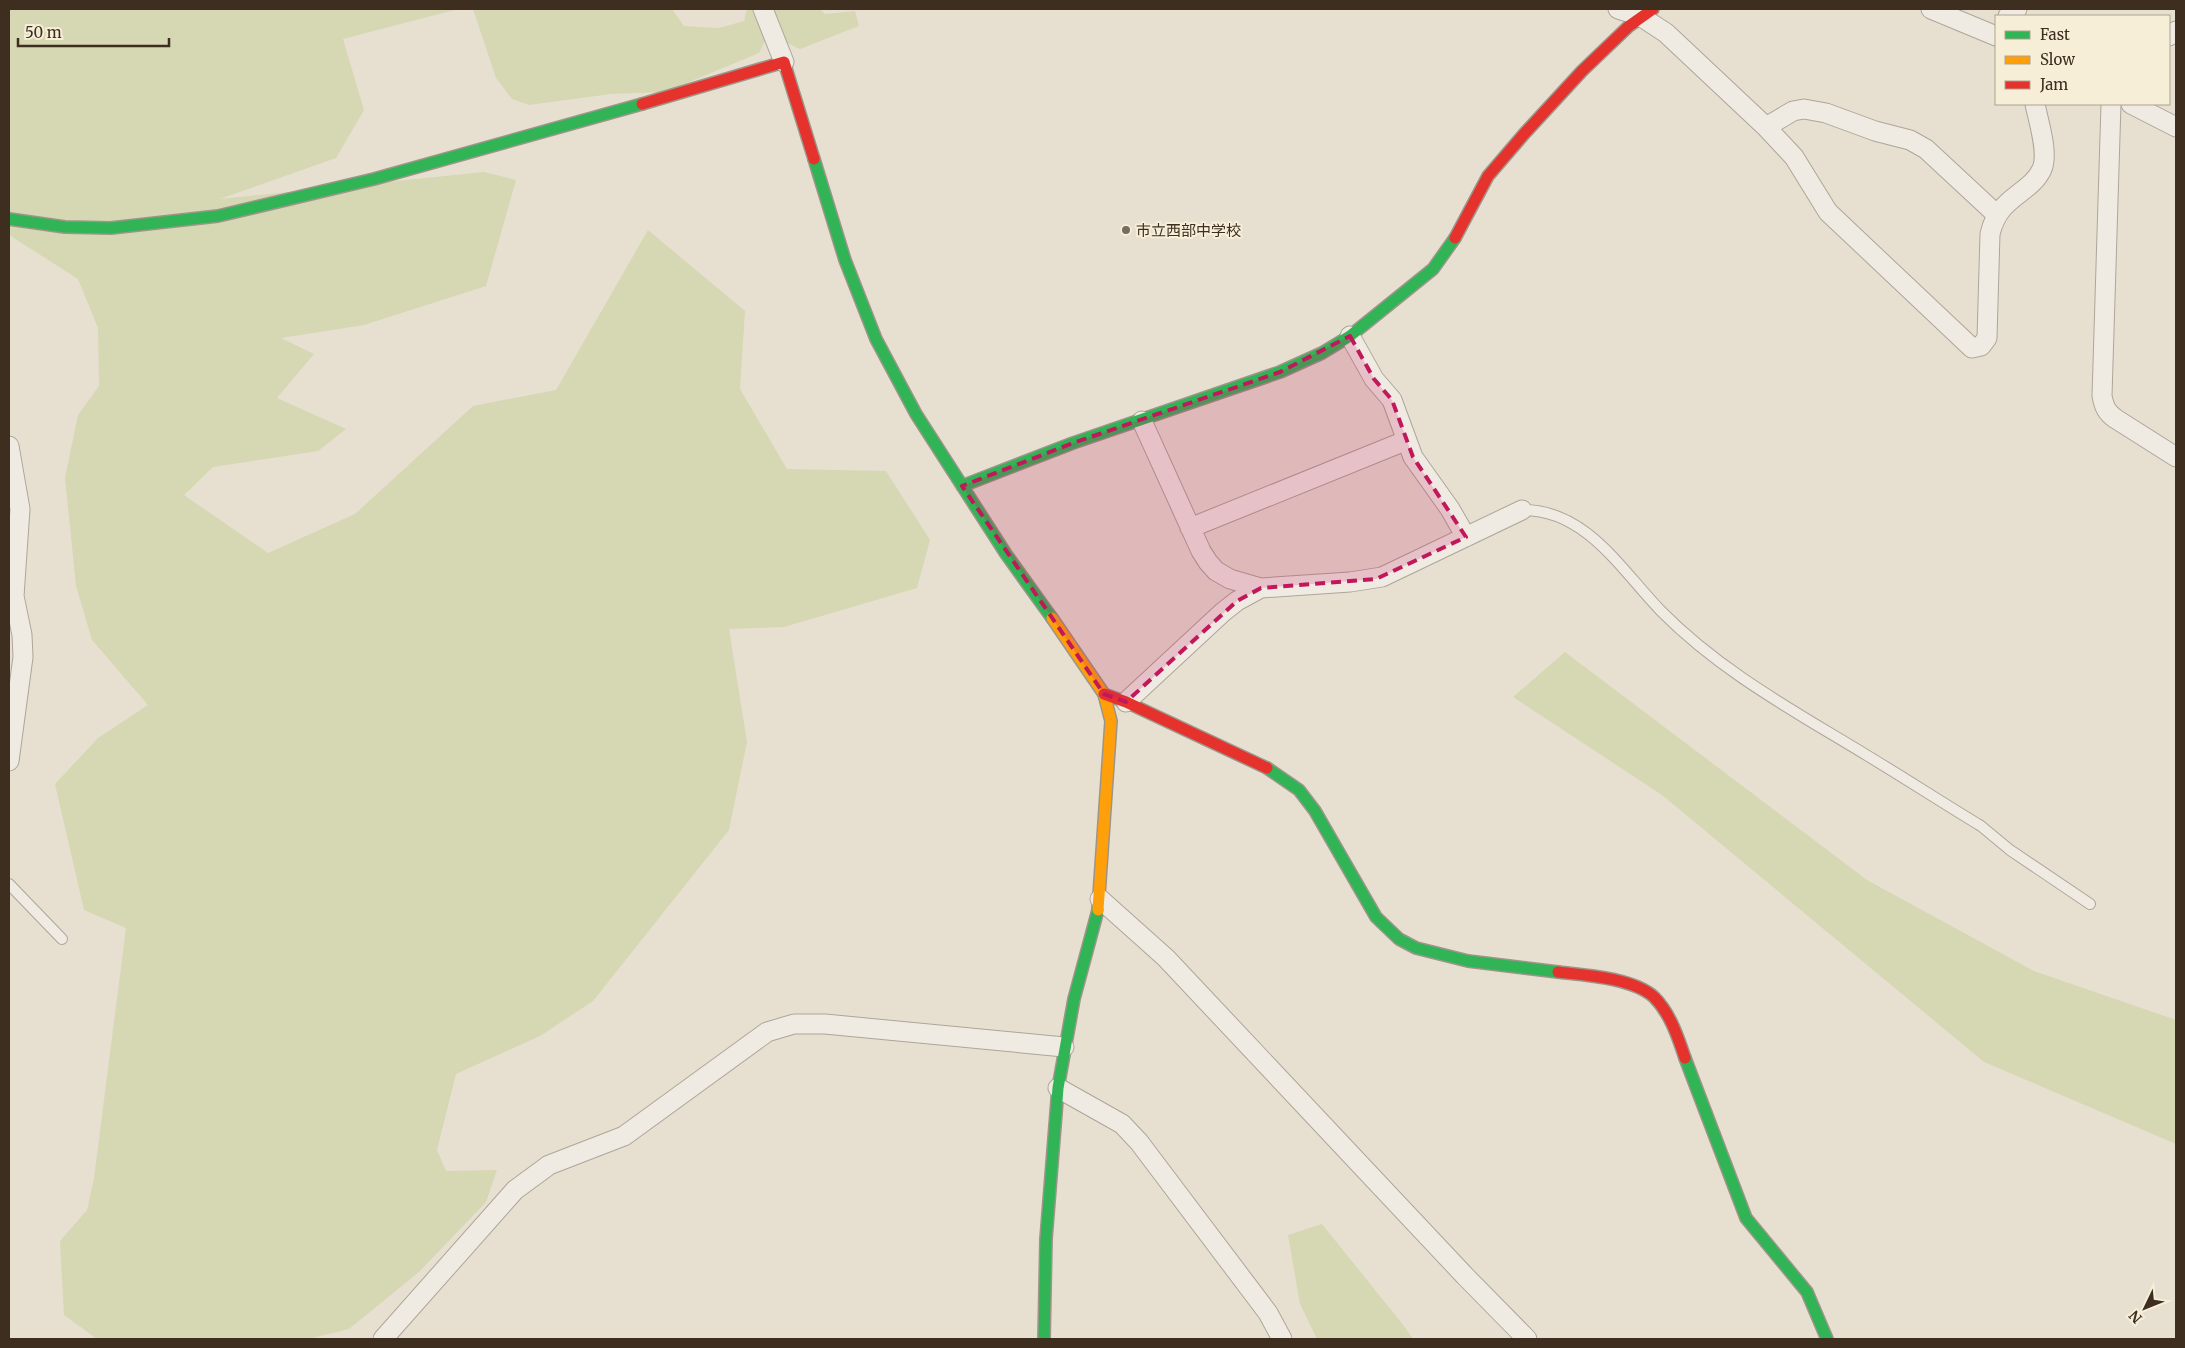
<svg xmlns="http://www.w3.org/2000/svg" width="2185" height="1348" font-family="Merriweather,'Noto Sans JP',serif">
  <rect width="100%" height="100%" fill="#e7e0d1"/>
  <path fill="#d6d7b3" d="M9,9H458L343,39L364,110L336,158L220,199L484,172L516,180L486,286L364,325L281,338L314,354L277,398L346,429L318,451L213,467L184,495L268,553L355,514L473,406L556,390L648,230L745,311L740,389L787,469L886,471L930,540L917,588L784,627L729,629L747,742L729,830L593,1001L540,1036L456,1074L437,1150L446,1171L497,1170L486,1202L419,1272L349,1329L308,1339H97L64,1315L60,1241L87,1210L94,1178L126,928L84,910L55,784L98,738L148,705L92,640L76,586L65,478L78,415L99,386L98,328L78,279L9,235Z
    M473,9H672L684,26L719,28L744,21L747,9H820L825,14L855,11L859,26L800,49L768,34L759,53L665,92L611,94L529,105L512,99L496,78Z
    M1565,652L1867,880L2034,971L2176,1020V1144L1984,1062L1662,795L1513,697Z
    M1322,1224L1404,1326L1413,1339H1317L1300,1304L1288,1235Z"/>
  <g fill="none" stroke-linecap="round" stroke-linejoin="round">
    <g stroke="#ada599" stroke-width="12">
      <path id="lane" d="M1522,510C1586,509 1622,571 1661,611C1721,672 1796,712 1868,756C1906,779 1943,803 1981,826L2010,850L2090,904
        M9,884L62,939"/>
    </g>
    <g stroke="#ada599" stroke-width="21">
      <path id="street" d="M763,9L784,62
        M1618,9L1640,16L1666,33L1766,127L1794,157L1828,212L1972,348L1981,346L1987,338L1990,234C1999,195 2030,195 2042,169C2049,153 2038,120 2035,104
        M1931,9L1996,36
        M2008,16L2017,9
        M2169,36L2176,31
        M2111,104L2102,396C2104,407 2107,413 2116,419L2176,457
        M2131,104L2176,127
        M1766,127L1793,111L1804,109L1826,113L1875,131L1910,140L1926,149L1996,214
        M1350,336L1374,379L1392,400L1413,457L1450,509L1466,537
        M1142,421L1201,551L1208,562L1216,571L1230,579L1261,588L1350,582L1382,577L1522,510
        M9,446L20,509L14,596L22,635L23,657L9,761
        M1190,528L1405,441
        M1126,702L1223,612L1237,601L1261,588
        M1100,899L1166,958L1465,1276L1527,1339
        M1058,1088L1122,1124L1139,1142L1268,1313L1282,1339
        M383,1339L515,1190L549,1165L624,1136L767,1032L794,1024H825L1064,1047"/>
    </g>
    <g stroke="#9c958a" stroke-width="14">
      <path id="fast" d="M814,159L845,260L876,339L916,414L1006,554L1052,618
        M9,219L65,227L111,228L218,216L374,179L642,104
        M962,486L1073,443L1280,372L1322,353L1350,336L1433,269L1455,238
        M1267,768L1299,790L1315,811L1376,917L1399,939L1416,948L1468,961L1558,972
        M1685,1058L1746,1218L1807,1292L1827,1339
        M1044,1339L1046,1239L1058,1088L1074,999L1098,910"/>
    </g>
    <g stroke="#9c958a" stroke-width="14">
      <path id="slow" d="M1052,618L1104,694L1111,721L1098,910"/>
    </g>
    <g stroke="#9c958a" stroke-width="14">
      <path id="jam" d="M642,104L784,62L814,159
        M1455,238L1488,176L1524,134L1582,71L1629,26L1653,9
        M1104,694L1126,702L1267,768
        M1558,972C1585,975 1633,978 1654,997C1670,1013 1678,1037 1685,1058"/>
    </g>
    <use href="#lane" stroke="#efebe3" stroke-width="10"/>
    <use href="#street" stroke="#efebe3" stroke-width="19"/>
    <use href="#fast" stroke="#30b455" stroke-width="11"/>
    <use href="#slow" stroke="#ff9f0a" stroke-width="11"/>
    <use href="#jam" stroke="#e5322d" stroke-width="11"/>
  </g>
  <path fill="#c2185b" fill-opacity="0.2" stroke="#c2185b" stroke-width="4" stroke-dasharray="10 6" stroke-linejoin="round" d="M1350,336L1374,379L1392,400L1413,457L1466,537L1376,579L1261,588L1237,601L1126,702L1104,694L962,486L1073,443L1280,372Z"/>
  <circle fill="#786c5e" stroke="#f7eed8" stroke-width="2" cx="1126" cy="230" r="5"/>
  <g text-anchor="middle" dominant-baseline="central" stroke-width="4" stroke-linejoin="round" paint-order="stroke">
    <g font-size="15" fill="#3d2e20" stroke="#f7eed8" text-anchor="start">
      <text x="1136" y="230">市立西部中学校</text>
    </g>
  </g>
  <rect width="2185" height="1348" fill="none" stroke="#3d2e20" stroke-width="20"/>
  <rect x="1995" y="15" width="175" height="90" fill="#f7eed8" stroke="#ada18e"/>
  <rect x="2005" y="31" width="25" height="8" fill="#30b455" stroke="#ada18e"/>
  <text x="2040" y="40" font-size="15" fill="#3d2e20">Fast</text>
  <rect x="2005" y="56" width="25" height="8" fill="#ff9f0a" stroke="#ada18e"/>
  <text x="2040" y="65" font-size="15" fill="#3d2e20">Slow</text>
  <rect x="2005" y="81" width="25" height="8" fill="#e5322d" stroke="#ada18e"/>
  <text x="2040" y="90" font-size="15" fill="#3d2e20">Jam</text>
  <g transform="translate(2145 1308) rotate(227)" stroke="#f7eed8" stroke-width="4" paint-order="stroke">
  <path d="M0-4L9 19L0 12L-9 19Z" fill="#3d2e20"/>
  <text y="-8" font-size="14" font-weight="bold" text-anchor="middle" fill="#3d2e20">N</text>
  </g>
  <path d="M18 38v8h151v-8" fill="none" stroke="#3d2e20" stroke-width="2.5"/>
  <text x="25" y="38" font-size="15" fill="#3d2e20" stroke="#f7eed8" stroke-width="4" paint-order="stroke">50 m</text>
</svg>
